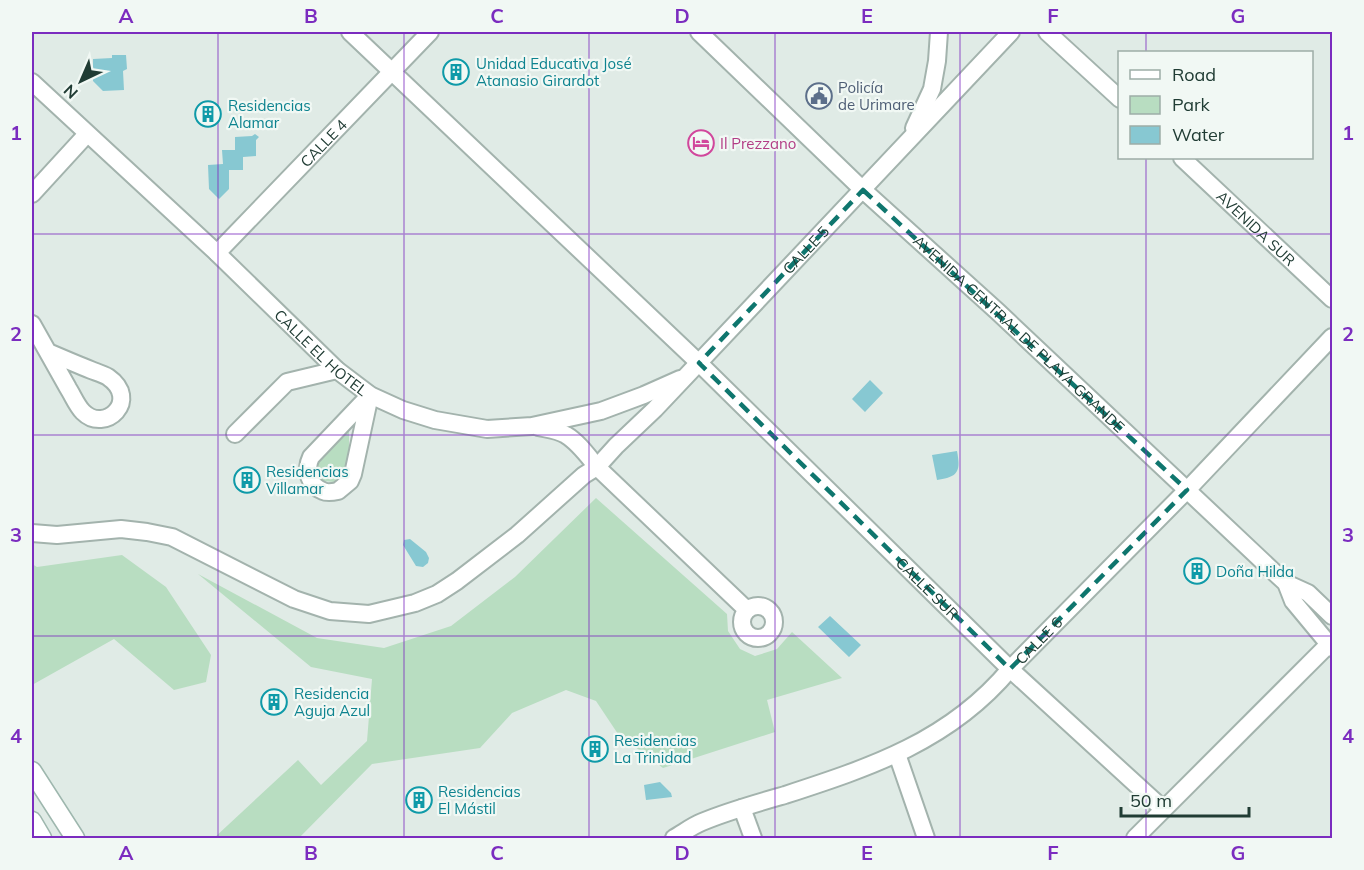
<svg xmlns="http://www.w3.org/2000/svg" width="1364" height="870" font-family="Mulish,sans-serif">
  <rect width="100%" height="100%" fill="#e0ebe6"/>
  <path fill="#b8ddc1" d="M343,429L349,431V471L343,480L334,482L324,481L316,474V459Z
    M596,498L727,614L728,631L740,649L755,656L777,649L792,632L842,678L767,700L775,732L663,768L618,734L596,701L566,690L512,713L480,748L372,764L299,838H214L298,760L321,785L367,741L372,679L311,667L198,574L317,638L384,648L451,626L515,577Z
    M122,555L166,587L211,655L206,682L174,690L114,639L32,685V564L37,567Z"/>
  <path fill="#87c8d2" d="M112,55H126L127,69L123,71L124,90L103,91L93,81V59L112,58Z
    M255,134L259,137L256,140V156L243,157V170H229V189L219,199L209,189L208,165L223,164L222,150H235V137L252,136Z
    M870,380L883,393L865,412L852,399Z
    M957,451C961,472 958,477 937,480L932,455Z
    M410,539L426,552L429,558L428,563L423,567L416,566L403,545L404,540Z
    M830,616L861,645L849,657L818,627Z
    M660,782L671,793L672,797L646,800L644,785Z"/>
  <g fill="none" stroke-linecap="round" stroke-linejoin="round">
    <g stroke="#a3b3ad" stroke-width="20">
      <g id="street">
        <path id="s1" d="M350,32L699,363L1010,669L1163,809"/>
        <path id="s2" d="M699,32L863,190L997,311L1274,572L1286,583L1293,601L1332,648"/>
        <path d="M1047,32L1120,99"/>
        <path id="s3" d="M32,82L217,253L337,370L370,395L403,410L435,420L487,429L532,426L601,411L644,395L680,379"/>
        <path d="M914,128L932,89L937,61L939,32"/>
        <path id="s4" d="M1182,158L1332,299"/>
        <path d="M32,194L87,134"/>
        <path id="s5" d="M217,253L430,32"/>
        <path d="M32,324C44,345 56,367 68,388C73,396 77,406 83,412C105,434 141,400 108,377C103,374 96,372 91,370C76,364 62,358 48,352"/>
        <path d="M370,395L353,474L350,481L338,491C333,492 327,493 323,491C308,485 305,470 311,457Z"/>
        <path d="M538,427C547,429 558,430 566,435C578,442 588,456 597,467L747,610"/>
        <path d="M235,434L287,382L337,370"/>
        <path id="s6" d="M32,533L57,535L121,529L147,532L172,537L294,599L330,611L369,614L415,603L437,594L457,581L517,535L584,475L597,467L616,446L655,409L1011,32"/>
        <path d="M1286,583L1308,593L1332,616"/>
        <circle cx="758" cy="622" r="16"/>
        <path d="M897,754L926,838"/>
        <path d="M742,808L753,838"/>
        <path id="s7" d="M674,838C683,833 692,826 702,822C728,811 757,803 785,795C871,767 950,741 1010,669L1187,490L1332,337"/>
        <path d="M1135,838L1332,641"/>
      </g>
    </g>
    <g stroke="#9eb7ae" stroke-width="21">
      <path id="secondary" d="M32,771L75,838
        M32,821L42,838"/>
    </g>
    <use href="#street" stroke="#fff" stroke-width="16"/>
    <use href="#secondary" stroke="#fff" stroke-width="18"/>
  </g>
  <path fill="none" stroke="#0f766e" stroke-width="4.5" stroke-dasharray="12 8" stroke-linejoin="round" d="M863,190L1187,490L1010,669L699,363Z"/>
  <path fill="none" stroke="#7b2cbf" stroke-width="1.5" stroke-opacity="0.55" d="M218,32V838M404,32V838M589,32V838M775,32V838M960,32V838M1146,32V52M1146,158V838M32,234H1332M32,435H1332M32,636H1332"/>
  <defs>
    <g id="building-ring" transform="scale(1.35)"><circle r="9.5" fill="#f1f8f4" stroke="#0f9aa8" stroke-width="1.5"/><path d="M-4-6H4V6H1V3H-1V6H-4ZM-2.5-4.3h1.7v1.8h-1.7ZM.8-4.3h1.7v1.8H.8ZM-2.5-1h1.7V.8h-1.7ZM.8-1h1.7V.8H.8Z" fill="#0f9aa8"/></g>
    <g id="civic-ring" transform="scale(1.35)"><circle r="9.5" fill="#f1f8f4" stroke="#5c6f8a" stroke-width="1.5"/><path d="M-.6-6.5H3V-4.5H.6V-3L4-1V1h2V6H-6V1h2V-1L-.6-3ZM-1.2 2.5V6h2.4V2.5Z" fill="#5c6f8a"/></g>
    <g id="hotel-ring" transform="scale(1.35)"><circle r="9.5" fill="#f1f8f4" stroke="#d1479c" stroke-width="1.5"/><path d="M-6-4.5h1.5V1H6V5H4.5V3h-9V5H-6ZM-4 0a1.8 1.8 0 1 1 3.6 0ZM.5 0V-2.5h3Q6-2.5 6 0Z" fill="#d1479c"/></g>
  </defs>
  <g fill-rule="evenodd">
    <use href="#building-ring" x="456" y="72"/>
    <use href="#civic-ring" x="819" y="96"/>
    <use href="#building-ring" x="208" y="114"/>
    <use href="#hotel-ring" x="701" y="143"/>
    <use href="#building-ring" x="247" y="480"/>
    <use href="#building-ring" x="1197" y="571"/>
    <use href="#building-ring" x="274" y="702"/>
    <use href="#building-ring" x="595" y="749"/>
    <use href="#building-ring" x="419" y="800"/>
  </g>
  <g text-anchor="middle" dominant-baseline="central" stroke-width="4.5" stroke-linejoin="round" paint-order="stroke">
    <g font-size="15" fill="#0d838f" stroke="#f1f8f4" text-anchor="start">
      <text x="476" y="63">Unidad Educativa José<tspan x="476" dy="17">Atanasio Girardot</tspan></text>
      <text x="228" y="105">Residencias<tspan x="228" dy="17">Alamar</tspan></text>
      <text x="266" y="471">Residencias<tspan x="266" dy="17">Villamar</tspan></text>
      <text x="1216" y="571">Doña Hilda</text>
      <text x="294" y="693">Residencia<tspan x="294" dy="17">Aguja Azul</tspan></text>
      <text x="614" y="740">Residencias<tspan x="614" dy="17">La Trinidad</tspan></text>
      <text x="438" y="791">Residencias<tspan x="438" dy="17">El Mástil</tspan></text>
    </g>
    <g font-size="15" fill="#4e5e75" stroke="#f1f8f4" text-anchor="start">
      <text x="838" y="87">Policía<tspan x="838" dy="17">de Urimare</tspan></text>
    </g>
    <g font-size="15" fill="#203c34" stroke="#f1f8f4">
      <text stroke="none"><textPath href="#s5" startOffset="153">CALLE 4</textPath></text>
      <text stroke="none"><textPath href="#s4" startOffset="102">AVENIDA SUR</textPath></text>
      <text stroke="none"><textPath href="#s6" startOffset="932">CALLE 5</textPath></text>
      <text stroke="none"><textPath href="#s2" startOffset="440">AVENIDA CENTRAL DE PLAYA GRANDE</textPath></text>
      <text stroke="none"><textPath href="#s3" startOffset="396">CALLE EL HOTEL</textPath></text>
      <text stroke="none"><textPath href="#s1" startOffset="802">CALLE SUR</textPath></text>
      <text stroke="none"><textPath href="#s7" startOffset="422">CALLE 6</textPath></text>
    </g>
    <g font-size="15" fill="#b23c85" stroke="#f1f8f4" text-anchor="start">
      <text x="720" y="143">Il Prezzano</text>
    </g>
  </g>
  <rect width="1364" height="870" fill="none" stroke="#f1f8f4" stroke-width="66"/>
  <rect x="1118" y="51" width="195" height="108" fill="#f1f8f4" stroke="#9dada7" stroke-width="1.5"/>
  <rect x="1130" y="70" width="30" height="9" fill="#ffffff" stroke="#9dada7" stroke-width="1.5"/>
  <text x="1172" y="81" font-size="18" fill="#203c34">Road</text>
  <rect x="1130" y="96" width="30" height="18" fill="#b8ddc1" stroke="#9dada7" stroke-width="1.5"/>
  <text x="1172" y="111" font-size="18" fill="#203c34">Park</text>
  <rect x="1130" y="126" width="30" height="18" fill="#87c8d2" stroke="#9dada7" stroke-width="1.5"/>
  <text x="1172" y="141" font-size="18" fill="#203c34">Water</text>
  <g transform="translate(81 81) rotate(224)" stroke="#f1f8f4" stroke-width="4.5" paint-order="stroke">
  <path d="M0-4.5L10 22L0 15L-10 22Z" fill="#203c34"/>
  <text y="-9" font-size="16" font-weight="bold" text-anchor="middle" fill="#203c34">N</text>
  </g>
  <path d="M1121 807v9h128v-9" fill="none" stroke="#203c34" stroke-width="3"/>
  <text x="1130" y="807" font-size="18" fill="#203c34" stroke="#f1f8f4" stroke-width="4.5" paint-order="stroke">50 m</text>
  <rect x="33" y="33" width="1298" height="804" fill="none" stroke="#7b2cbf" stroke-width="2"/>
  <g font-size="20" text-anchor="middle" font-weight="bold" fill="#7b2cbf">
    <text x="126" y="23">A</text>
    <text x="311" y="23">B</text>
    <text x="497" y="23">C</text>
    <text x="682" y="23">D</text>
    <text x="867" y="23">E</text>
    <text x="1053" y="23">F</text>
    <text x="1238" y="23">G</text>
    <text x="16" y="140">1</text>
    <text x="1348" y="140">1</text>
    <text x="16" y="341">2</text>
    <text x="1348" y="341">2</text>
    <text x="16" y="542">3</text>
    <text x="1348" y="542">3</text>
    <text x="16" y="743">4</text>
    <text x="1348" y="743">4</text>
    <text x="126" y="860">A</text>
    <text x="311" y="860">B</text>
    <text x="497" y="860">C</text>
    <text x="682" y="860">D</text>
    <text x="867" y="860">E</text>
    <text x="1053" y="860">F</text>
    <text x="1238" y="860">G</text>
  </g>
</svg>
